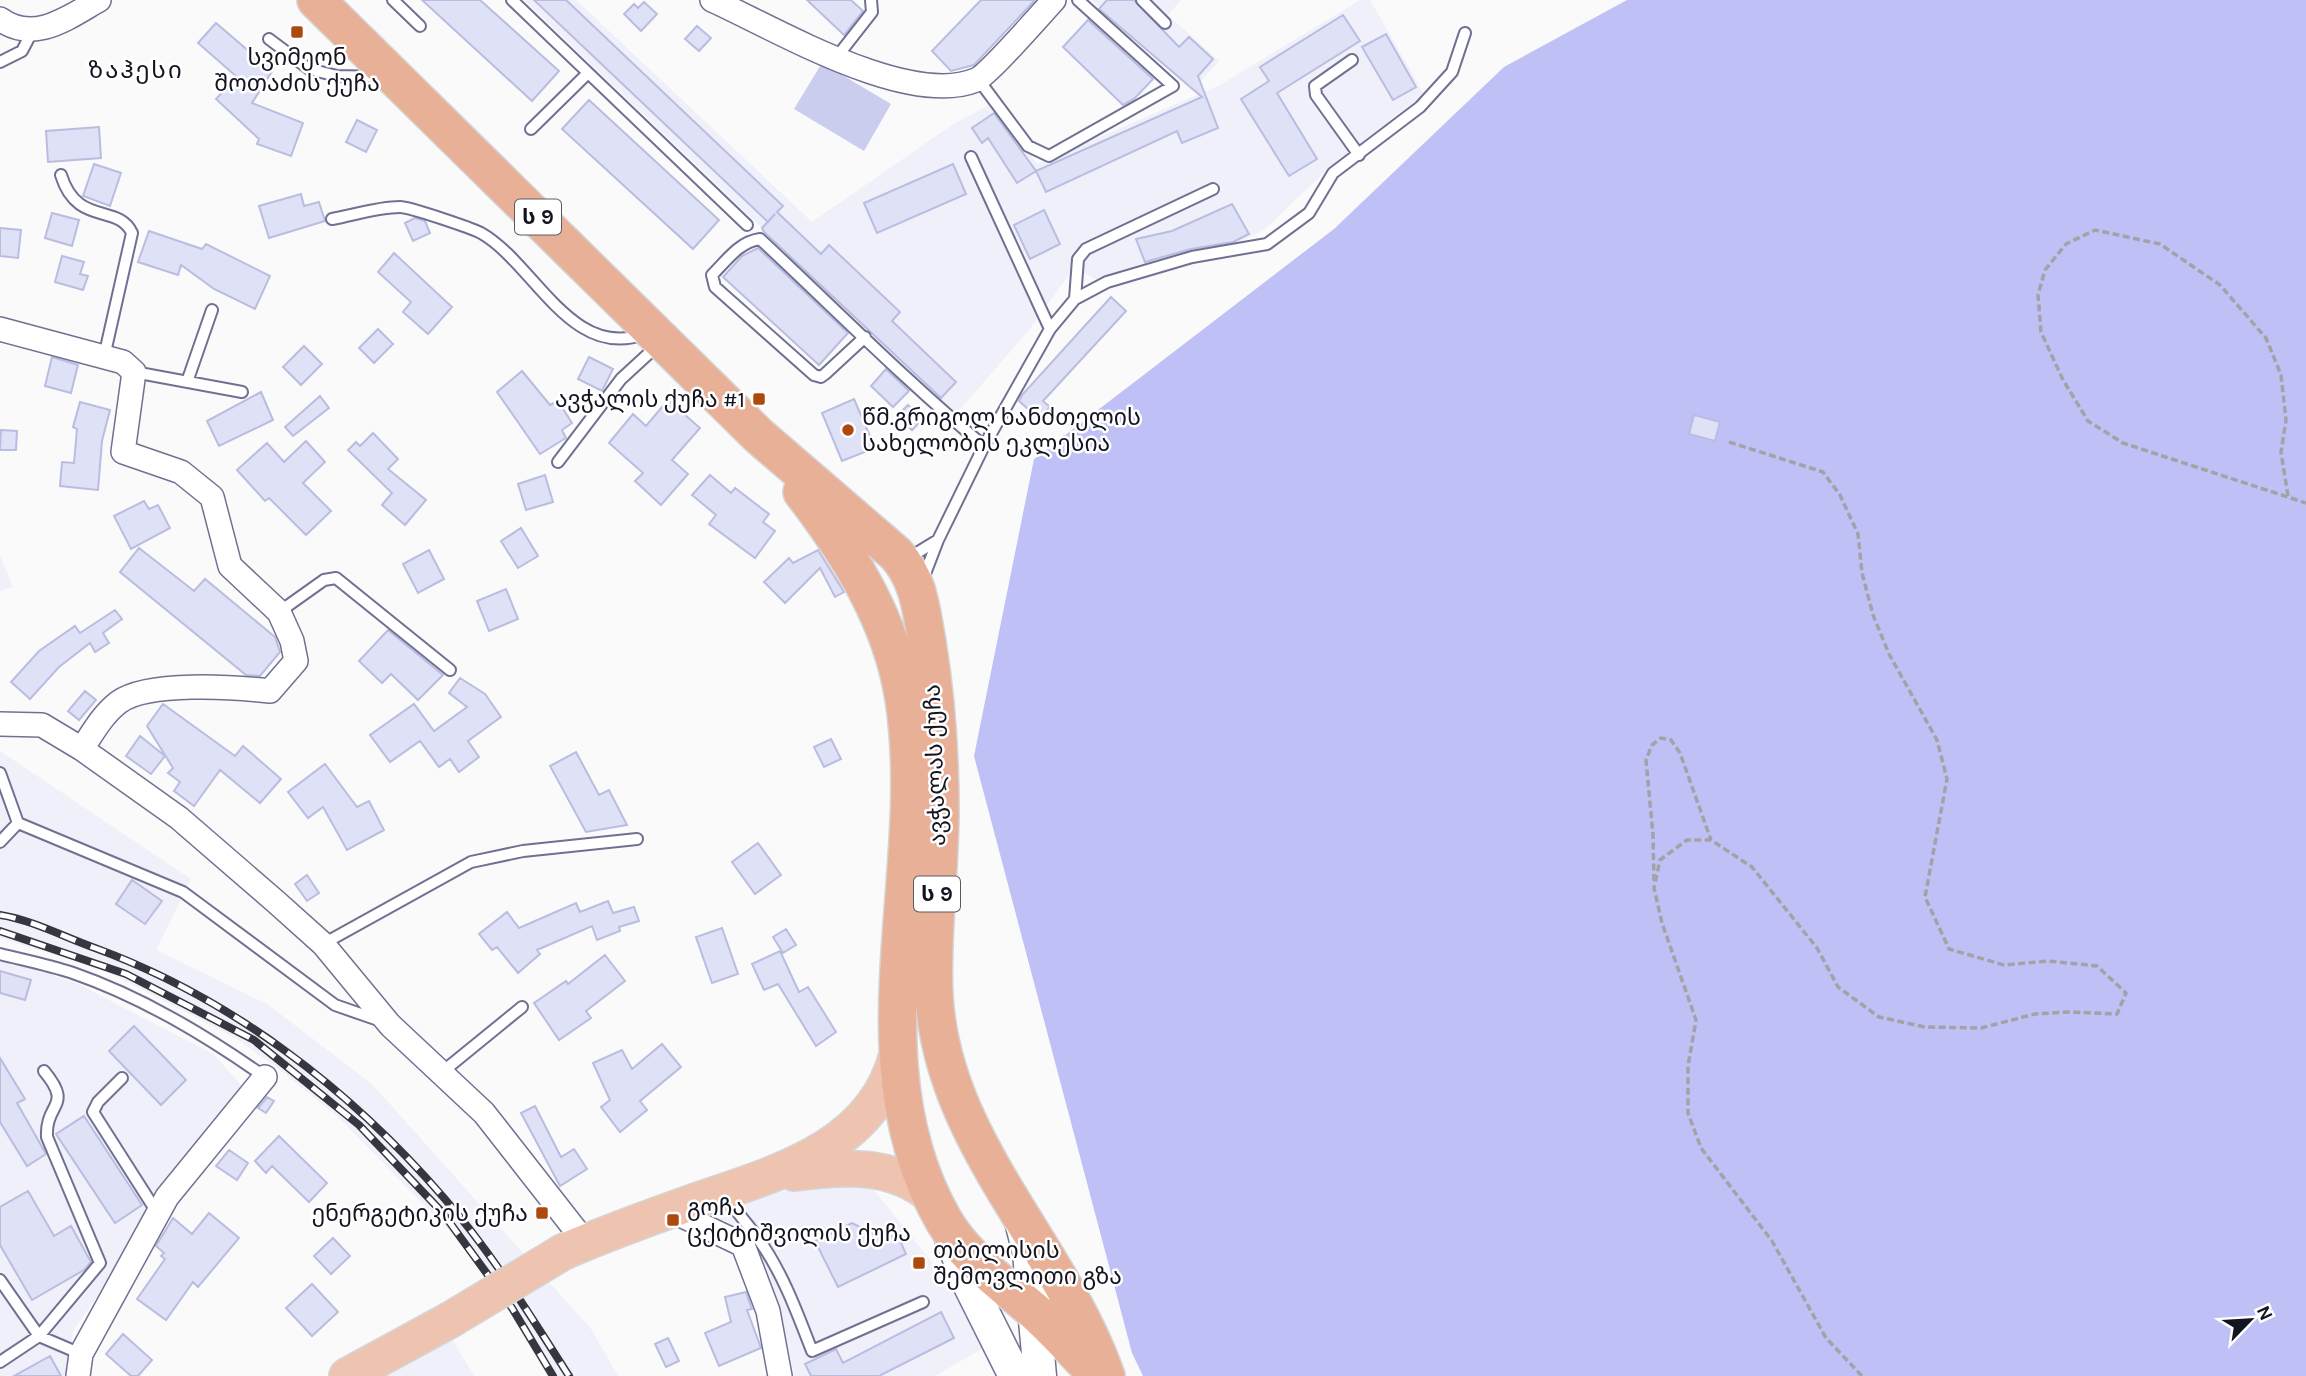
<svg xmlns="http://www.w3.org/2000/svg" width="2306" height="1376" font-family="Karla,'Noto Sans Georgian',sans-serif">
  <rect width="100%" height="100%" fill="#fafafa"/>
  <path fill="#eff0f9" d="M524,0H576L812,222L952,125L994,102L1037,164L1220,85L1360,0H1370L1424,94L1335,162L1264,230L1221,250L1095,279L1074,268L1029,330L956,414Z
    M1091,0H1181L1168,15L1219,61L1192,91Z
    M0,556L13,587L0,591Z
    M0,751L191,879L156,950L267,1004L372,1084L591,1329L618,1376H547L481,1263L336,1115L279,1069L237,1039L104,970L0,938Z
    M0,962L21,963L80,985L213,1054L243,1087L73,1331L69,1376H0Z
    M867,1181L954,1290L985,1347L935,1376H794L788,1344L745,1234L708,1211L751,1195Z
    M452,1339L474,1376H382Z"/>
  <path fill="#cbcdee" d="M822,63L891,104L864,151L794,109Z"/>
  <path fill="#bfc1f6" d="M1627,0H2306V1376H1143L1132,1353L974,756L1034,459L1334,229L1504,67Z"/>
  <path fill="#dfe1f7" stroke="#babce0" stroke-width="2" d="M422,0H480L559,71L532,101Z
    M534,0H566L783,206L777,212L821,254L829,245L900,312L892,321L956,382L941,398L764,232L762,228L775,214L768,222Z
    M807,0H851L863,11L844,35Z
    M981,0H1035L974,65L951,71L932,51Z
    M1107,0H1134L1179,47L1189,37L1213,59L1198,76L1218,128L1182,143L1177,131L1046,192L1036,171L1202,97L1099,9Z
    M644,2L657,14L641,31L624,14L634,4L638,8Z
    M1343,15L1360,41L1277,93L1317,159L1289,176L1241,99L1269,81L1260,67Z
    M1088,20L1153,79L1134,99L1123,105L1063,47Z
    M216,23L251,53L252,50L276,65L252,103L303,123L291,156L257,144L259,139L216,99L237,77L198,43Z
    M697,26L711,38L699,51L685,39Z
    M1386,34L1416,87L1393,100L1362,47Z
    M589,100L719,220L693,249L562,129Z
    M994,113L1036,171L1017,183L988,138L982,143L972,128Z
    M357,120L377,130L366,152L346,142Z
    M99,127L101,158L48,162L46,131Z
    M94,164L121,173L110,206L83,196Z
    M953,164L966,194L877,233L864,203Z
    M301,194L304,206L319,202L325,221L269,238L259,206Z
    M1232,204L1249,234L1233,242L1191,249L1145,262L1136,239L1172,231Z
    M1044,210L1060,244L1030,259L1014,225Z
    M52,213L79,220L72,246L45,238Z
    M415,218L425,221L430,233L413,241L405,223Z
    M0,228L21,230L18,258L0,256Z
    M149,231L202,249L206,244L270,276L255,309L214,289L181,265L178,275L138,262Z
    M758,248L848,333L819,365L723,277L742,256Z
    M394,253L452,307L428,334L403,312L411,302L378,272Z
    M62,256L84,262L80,274L88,276L83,290L55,282Z
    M1111,297L1126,311L1043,401L1050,407L1039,419L1019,401L1022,395Z
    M378,329L393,344L374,363L359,348Z
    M304,346L322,364L301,385L283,367Z
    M52,357L78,365L71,393L45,386Z
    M589,357L613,369L602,391L578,379Z
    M886,369L909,391L893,407L871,386Z
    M522,371L550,405L558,401L572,423L562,430L566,438L540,454L497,392Z
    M261,392L273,420L219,446L207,421Z
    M320,396L329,408L293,436L285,427Z
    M854,399L875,448L842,461L822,413Z
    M668,400L700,428L672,460L688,474L661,505L635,481L643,473L609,443L633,414L646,426Z
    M80,402L110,410L102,441L98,490L60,486L62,462L74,463L77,429L73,427Z
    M908,405L923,419L912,430L897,416Z
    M1694,415L1720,422L1715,441L1689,434Z
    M1,430L17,431L16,450H0Z
    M373,433L398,459L388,469L426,500L405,525L382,505L392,493L348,450L356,442L360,446Z
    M306,441L325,462L303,483L331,511L306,535L269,498L265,501L237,470L267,443L284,462Z
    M545,475L553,502L526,510L518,484Z
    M710,475L731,493L735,488L769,514L763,522L775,531L755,558L709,524L716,515L692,495Z
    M144,501L149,509L158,505L170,528L131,549L114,516Z
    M521,528L538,556L518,568L501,541Z
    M139,548L194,591L205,579L275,637L280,652L260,676L246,675L120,572Z
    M429,550L444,579L418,593L403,564Z
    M818,550L844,592L835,597L820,568L785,603L764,582L789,558L793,563Z
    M506,589L518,619L489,631L477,601Z
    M115,610L122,619L103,633L109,643L95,652L90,643L59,667L30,699L11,682L39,651L75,626L80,633Z
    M388,630L443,675L418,700L391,674L382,683L359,661Z
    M460,678L485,694L501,717L468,741L479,757L459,772L450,759L439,767L420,741L390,762L370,735L414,704L434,731L467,707L449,693Z
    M85,691L96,700L79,720L68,711Z
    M163,704L235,756L243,746L281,779L260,803L220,770L194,806L174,791L180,782L168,773L173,768L147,726Z
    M140,736L165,756L151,774L126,756Z
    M831,739L841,759L824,767L814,747Z
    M576,752L599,795L609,790L627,825L586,832L550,766Z
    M325,764L357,807L369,801L384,830L347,850L323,807L308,818L288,792Z
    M758,843L781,875L755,894L732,862Z
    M307,875L319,893L307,901L295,884Z
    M132,880L162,901L145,924L116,904Z
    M608,901L613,913L634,907L639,921L619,927L620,931L597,940L592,926L537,950L540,954L518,973L497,947L492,950L479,934L507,912L519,928L576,903L580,912Z
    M722,928L738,974L712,983L696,937Z
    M786,929L796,945L783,953L773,937Z
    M780,951L799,992L808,987L836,1032L816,1046L778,984L764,990L752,964Z
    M605,955L625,981L586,1011L591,1018L559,1040L534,1003L566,981L568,984Z
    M0,971L31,980L25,1000L0,993Z
    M134,1026L186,1080L161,1105L109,1051Z
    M662,1044L681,1067L640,1101L647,1110L620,1132L601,1107L610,1100L593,1063L622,1050L632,1069Z
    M0,1058L25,1099L17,1103L46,1154L27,1166L0,1122Z
    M267,1097L274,1101L266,1113L258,1108Z
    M535,1106L561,1157L574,1149L587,1169L560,1186L521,1113Z
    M84,1116L142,1205L115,1223L56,1134Z
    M279,1136L327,1183L309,1202L272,1166L266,1173L255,1161Z
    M229,1150L248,1163L237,1180L216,1166Z
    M28,1191L54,1236L71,1226L91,1262L84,1270L32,1300L0,1245V1207Z
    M209,1213L239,1238L198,1287L193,1282L166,1320L137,1299L165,1259L161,1256L164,1253L156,1246L173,1218L192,1234Z
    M852,1223L884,1240L897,1234L906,1254L838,1287L815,1241Z
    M333,1238L350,1256L331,1274L314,1256Z
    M312,1284L338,1312L312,1336L286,1308Z
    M746,1292L752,1309L747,1310L761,1348L719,1366L705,1333L731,1322L725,1297Z
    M941,1312L954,1338L879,1376H811L805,1364L836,1349L843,1363Z
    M123,1334L152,1360L138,1376H131L106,1354Z
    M668,1338L679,1361L666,1367L655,1344Z
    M50,1356L61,1376H14Z"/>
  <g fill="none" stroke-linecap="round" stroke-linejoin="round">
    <g stroke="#707192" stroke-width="14">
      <path id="service" d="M393,0L420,26
        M512,0L747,225
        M1142,0L1165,23
        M269,39L309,69L337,76L382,77
        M836,58L872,12L871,0
        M1352,60L1315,86L1316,95L1359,155
        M0,62L22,51L34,28
        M978,79L1028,146L1049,156L1173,86L1078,0
        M531,129L588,73
        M971,157L1050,329
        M61,175C77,227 118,203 132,233L104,357
        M332,219C354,215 378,207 400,207C410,207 471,228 481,233C534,263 571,361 644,334
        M1075,299L1078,259L1086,249L1213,189
        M865,337L825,374L821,377L814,375L715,287L712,275C727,260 739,242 760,239C834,308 906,381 984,446
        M134,372L242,392
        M187,382L212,310
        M558,462L621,379L658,345
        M907,559L938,540
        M923,579L938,540L984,446L1050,329L1075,299L1107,282L1192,257L1267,244L1309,213L1333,173L1420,107L1452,72L1465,33
        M279,612L324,580L336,578L450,670
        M0,773L18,823L183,892L335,1005L381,1021
        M0,842L18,823
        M323,944L471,862L523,851L637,839
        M0,954C24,960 49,965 73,973C142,997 205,1035 265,1077
        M441,1073L522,1007
        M122,1078L98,1102L93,1112L158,1214
        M727,1197C736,1212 747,1223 757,1237C782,1271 797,1312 812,1351L923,1302
        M0,1280L39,1336L81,1354
        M0,1362L39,1336L100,1263L47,1137C45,1102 74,1107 44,1071"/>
    </g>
    <g stroke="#707192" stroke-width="26">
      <path id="minor" d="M712,0C776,29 908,108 976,80C988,75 1041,14 1054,0
        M0,19C34,44 69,17 99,0
        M0,329L123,362L134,372L123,452L181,472L212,497L230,566L279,612L292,641L296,661L270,691C234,687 148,681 119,702C103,714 93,732 82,749
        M0,724L42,725L82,749L179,818L275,901L323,944L390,1025L484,1113L585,1242
        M670,1210L743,1245L768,1311L780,1376
        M78,1376L81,1354L167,1197L265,1077"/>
    </g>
    <g stroke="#707192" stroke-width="35">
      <path id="secondary" d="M1022,1225L1029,1253L1040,1376
        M951,1238L968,1282L1015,1376"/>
    </g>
    <g stroke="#d5d5d7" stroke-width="38">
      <path id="primary" d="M794,1173C845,1167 890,1162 932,1196
        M563,1252C606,1233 649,1218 693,1202C774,1174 873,1149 897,1055
        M347,1376L450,1320"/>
    </g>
    <g stroke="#d5d5d7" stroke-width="40">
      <path id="trunk" d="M316,0L759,436L896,554C919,580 921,609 927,642C936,697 940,754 940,810C940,872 931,934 934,995C942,1142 1059,1243 1106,1376
        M802,492C849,553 892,621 904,699C931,872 851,1060 944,1221C965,1257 1003,1284 1034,1311C1056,1331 1076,1353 1097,1375"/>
    </g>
    <path stroke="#a2a2a7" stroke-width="3.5" stroke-dasharray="7 3.5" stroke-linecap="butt" d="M1729,442L1823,472L1840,495L1858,534L1862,573L1873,615L1889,654L1937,740L1947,779L1925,897L1949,949L2004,965L2048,961L2097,966L2126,993L2117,1014L2069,1012L2035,1014L1981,1028L1925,1027L1879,1017L1838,987L1817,948L1752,867L1711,840H1687L1660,860L1654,888L1662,923L1696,1020L1688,1066V1113L1701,1148L1772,1241L1826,1338L1862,1376
      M2288,496L2281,452L2286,420L2281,375L2266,338L2220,285L2160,244L2095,230L2066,244L2045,270L2038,295L2041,332L2063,380L2088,421L2123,443L2306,503
      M1654,881L1653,835L1646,760L1652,745L1661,738L1671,740L1680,753L1711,840"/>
    <use href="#service" stroke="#fff" stroke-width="10"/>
    <use href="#minor" stroke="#fff" stroke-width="23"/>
    <use href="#secondary" stroke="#fff" stroke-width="32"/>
    <use href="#primary" stroke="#eec4b0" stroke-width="35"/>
    <use href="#trunk" stroke="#e8b096" stroke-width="37"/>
    <g stroke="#363641" stroke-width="8">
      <path id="rail" d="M0,915C32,920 64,937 95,948C231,998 350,1089 444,1198C492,1253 530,1315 569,1376
        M0,931L126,974L254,1040L359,1125L442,1212L512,1308L553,1376"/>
    </g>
    <use href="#rail" stroke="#fff" stroke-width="5" stroke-dasharray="16" stroke-linecap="butt"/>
    <g stroke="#d5d5d7" stroke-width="38" stroke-linecap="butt">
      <path id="primary-bridge" d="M450,1320L563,1252"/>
    </g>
    <use href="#primary-bridge" stroke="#eec4b0" stroke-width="35"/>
  </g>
  <g fill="#ac4a0d" stroke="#fff" stroke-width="2.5">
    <rect x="290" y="25" width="14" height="14" rx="3.5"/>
    <rect x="752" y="392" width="14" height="14" rx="3.5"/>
    <circle cx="848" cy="430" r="7"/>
    <rect x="535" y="1206" width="14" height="14" rx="3.5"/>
    <rect x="666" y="1213" width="14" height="14" rx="3.5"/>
    <rect x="912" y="1256" width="14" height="14" rx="3.5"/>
  </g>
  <g text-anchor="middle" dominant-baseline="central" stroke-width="5" stroke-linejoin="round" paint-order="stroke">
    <g fill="#fff" stroke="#5a5a64" stroke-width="2">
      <rect x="515" y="199.5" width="46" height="35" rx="5"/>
      <rect x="914" y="876.5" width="46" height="35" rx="5"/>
    </g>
    <g font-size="21" font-weight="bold" fill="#141421">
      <text x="538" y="217">ს 9</text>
      <text x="937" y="894">ს 9</text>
    </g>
    <g font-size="23" fill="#141421" stroke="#fff" text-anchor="start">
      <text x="297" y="57" text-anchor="middle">სვიმეონ<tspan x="297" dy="26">შოთაძის ქუჩა</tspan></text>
      <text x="745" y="399" text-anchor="end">ავჭალის ქუჩა #1</text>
      <text x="862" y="417">წმ.გრიგოლ ხანძთელის<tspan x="862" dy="26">სახელობის ეკლესია</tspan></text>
      <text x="687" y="1207">გოჩა<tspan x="687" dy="26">ცქიტიშვილის ქუჩა</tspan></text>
      <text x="528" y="1213" text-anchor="end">ენერგეტიკის ქუჩა</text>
      <text x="933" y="1250">თბილისის<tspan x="933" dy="26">შემოვლითი გზა</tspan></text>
    </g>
    <g font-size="23" fill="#141421" stroke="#fff">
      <text transform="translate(935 765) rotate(-92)">ავჭალას ქუჩა</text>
    </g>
    <g font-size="24" letter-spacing="2" fill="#141421" stroke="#fff">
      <text x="136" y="70">ზაჰესი</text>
    </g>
  </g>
  <g transform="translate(2250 1320) rotate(65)" stroke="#ffffff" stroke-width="5" paint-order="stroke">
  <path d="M0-5L12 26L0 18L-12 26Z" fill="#141421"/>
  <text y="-10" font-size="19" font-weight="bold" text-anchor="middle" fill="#141421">N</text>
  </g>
</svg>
